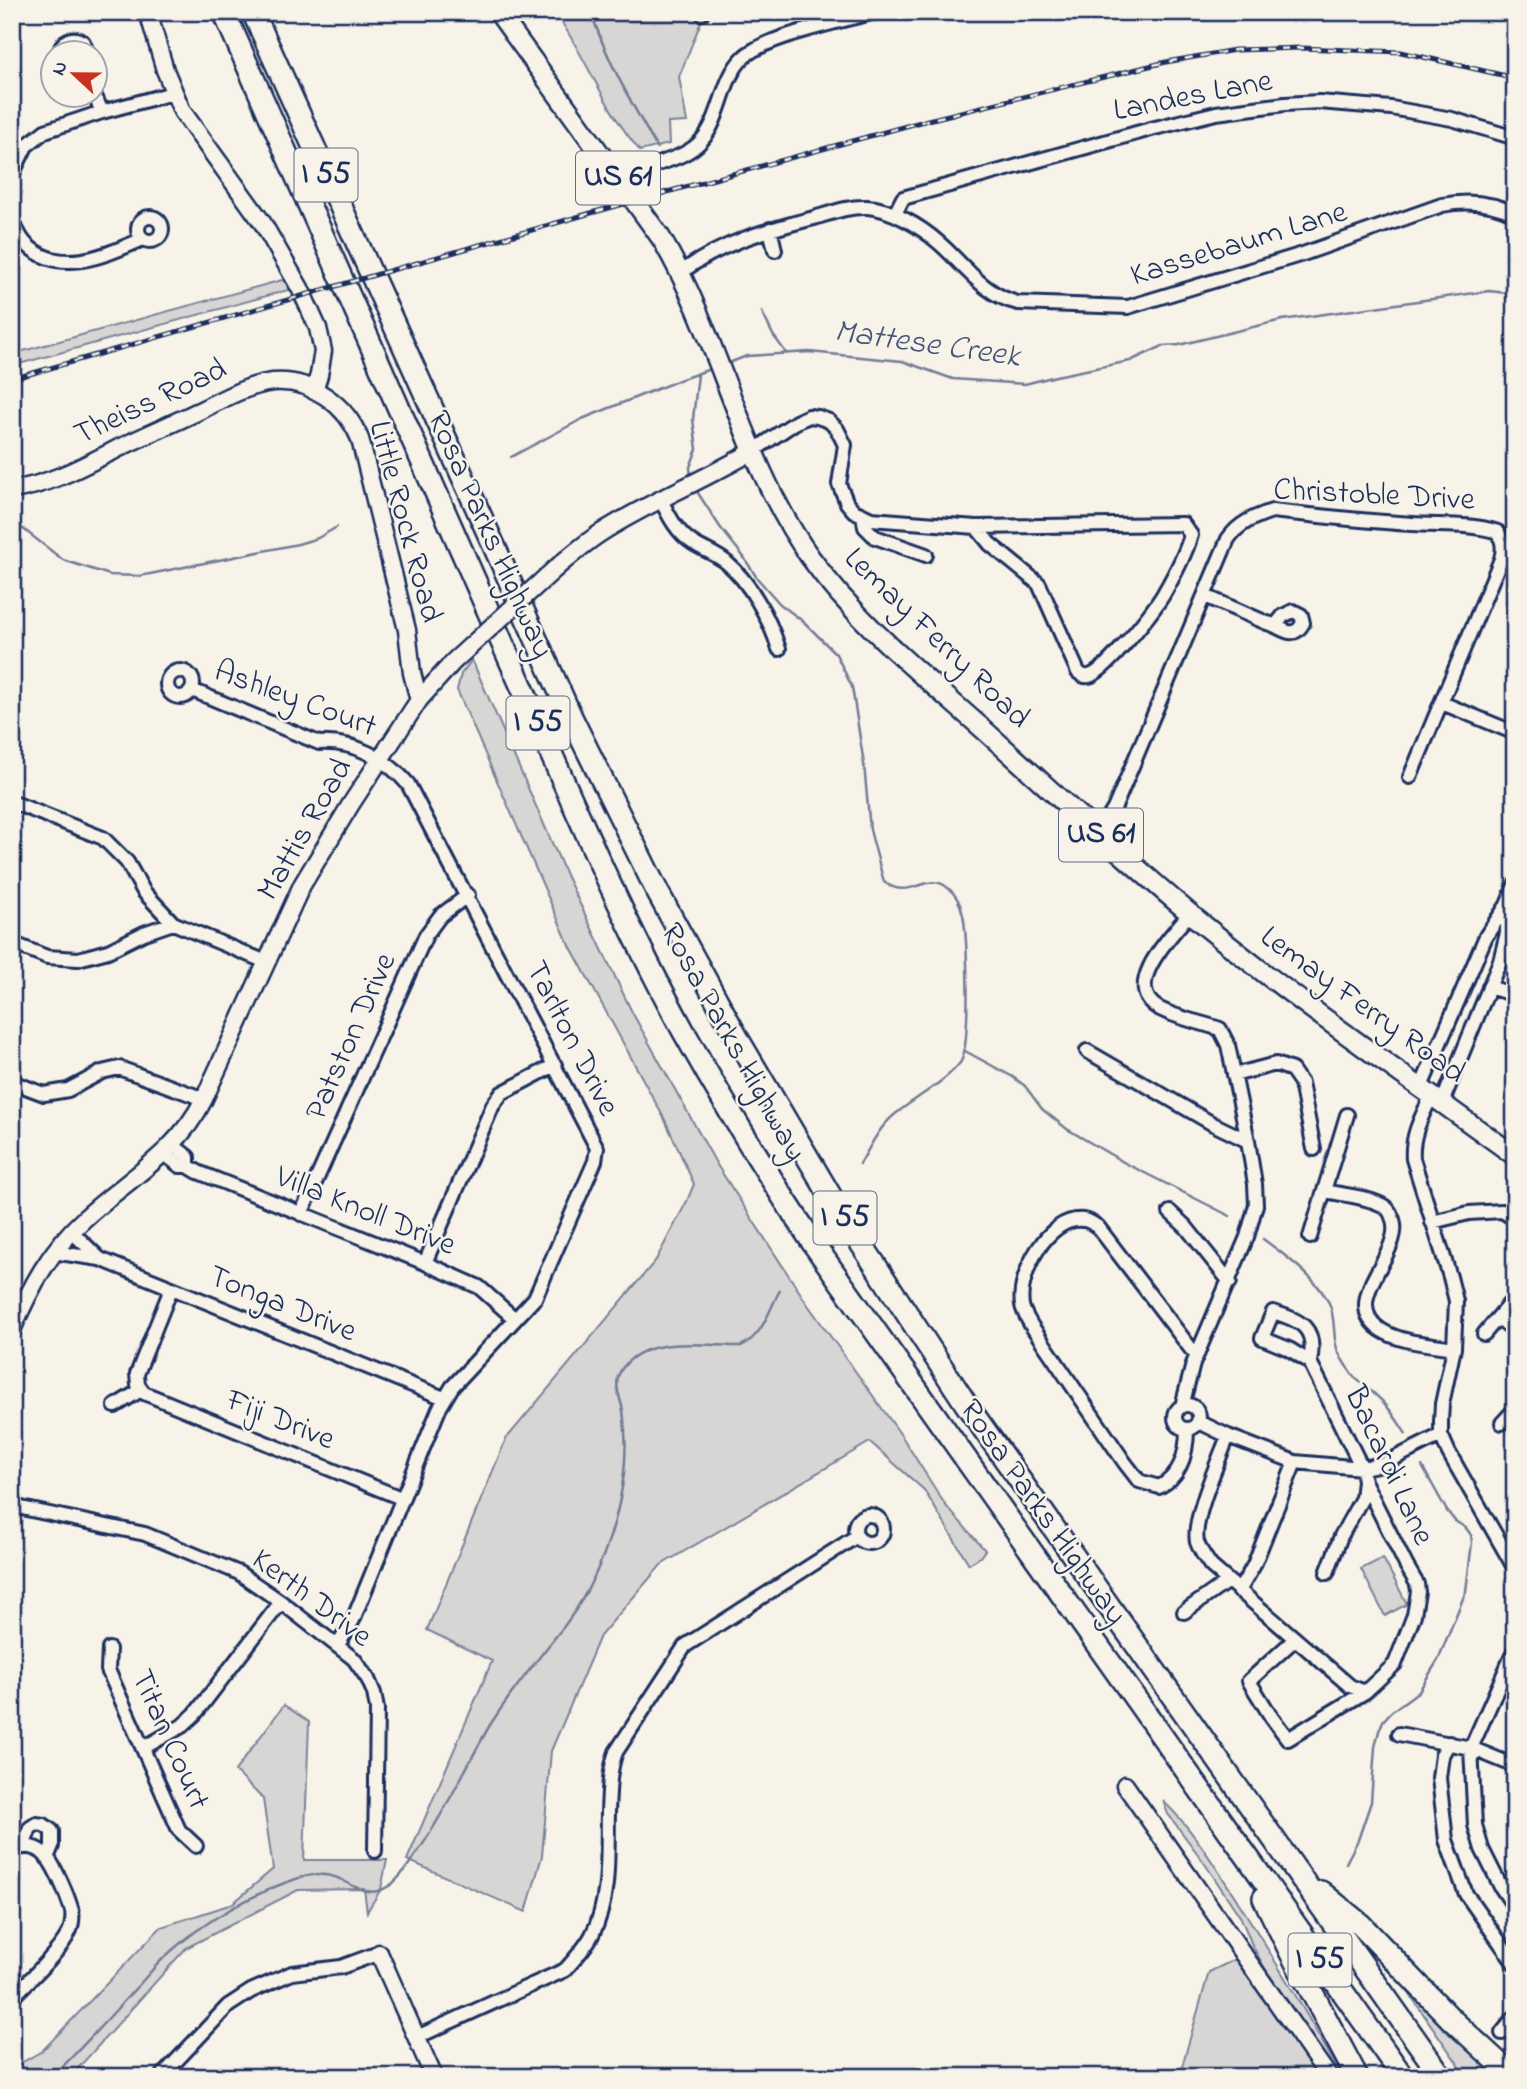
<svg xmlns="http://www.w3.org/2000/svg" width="1527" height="2089" font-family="'Indie Flower',sans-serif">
  <rect width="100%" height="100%" fill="#f7f3e8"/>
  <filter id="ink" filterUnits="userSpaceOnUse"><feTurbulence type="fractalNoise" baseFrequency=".0143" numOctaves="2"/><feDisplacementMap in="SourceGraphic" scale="14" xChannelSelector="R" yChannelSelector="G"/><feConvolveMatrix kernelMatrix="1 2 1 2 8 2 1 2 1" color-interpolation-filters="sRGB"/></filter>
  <g filter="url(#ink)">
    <path fill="#d7d6d4" stroke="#798299" stroke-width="2" d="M555,12H683L702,19L679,77L687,122L668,123L669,144L640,151C605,110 586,57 555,12Z
      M286,279L292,289L12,366V354Z
      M472,660L567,877L633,1014L717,1165L808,1305L901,1435L946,1506L985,1550L980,1557L969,1564L924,1490L870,1442L661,1565L600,1636L551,1751L542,1856L526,1912L407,1860L492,1661L427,1630L506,1439L656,1260L687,1201L694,1184L665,1120L567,940L457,690L461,674Z
      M1383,1558L1407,1604L1385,1616L1361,1569Z
      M284,1705L309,1722L304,1860H387L381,1889L367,1912L364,1889L298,1890L186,1948L72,2075L68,2077H12V2068L42,2051L161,1927L232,1904L273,1869L263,1799L235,1771Z
      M1163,1801C1193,1829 1215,1866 1237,1900C1274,1958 1309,2017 1342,2077H1339L1267,1972L1252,1945L1241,1918L1203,1861L1168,1814Z
      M1238,1958L1321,2077H1179L1209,1972Z
      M1388,1963L1503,2077H1467Z"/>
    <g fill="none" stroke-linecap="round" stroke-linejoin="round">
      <path stroke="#727c95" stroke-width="2.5" d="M591,12C607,61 632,104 657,148
        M762,312L773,335L787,354
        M726,364L747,356L809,352L902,361L953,379L1025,384L1056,376L1130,361L1163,346L1179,345L1282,320L1489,291L1515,294
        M511,457L582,419L682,379L713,368
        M691,477L690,467L697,449L693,419L698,374
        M696,490L720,527L743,556L757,578L780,604L804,622L836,654L852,687L864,764L870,830L884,882C910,902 928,870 948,888C957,895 961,905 963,915C968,936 971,1049 960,1063C944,1083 913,1099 893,1116C878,1129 870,1147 860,1164
        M12,523L22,528L63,560L110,575L140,576L298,544L318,538L337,527
        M965,1051L1013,1077L1025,1086L1042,1109L1067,1129L1125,1163L1230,1216
        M1263,1239C1284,1255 1317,1278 1329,1303C1335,1316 1333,1331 1336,1345C1338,1354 1346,1366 1352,1374C1360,1384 1371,1390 1380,1399C1391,1409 1398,1422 1406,1434
        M1346,1863L1358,1840L1371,1802L1375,1747L1379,1731L1383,1721L1391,1712L1419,1691L1438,1660L1466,1591L1472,1542L1471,1535L1466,1528L1455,1521L1447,1511L1422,1466
        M52,2077C81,2049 107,2020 134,1990C146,1978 156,1964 169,1953C202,1923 253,1893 296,1879C310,1874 327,1873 340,1879C359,1889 372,1899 392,1884C402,1876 409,1864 417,1853C445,1813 465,1768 490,1725C512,1690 539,1658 565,1625C597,1583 618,1526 624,1473C626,1454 626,1430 623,1411C621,1399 615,1389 618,1377C620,1370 625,1364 631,1359C658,1337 708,1346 741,1346C763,1336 769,1310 780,1290"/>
      <g stroke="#1b2f5e" stroke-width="18">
        <path id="street" d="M702,13V12
          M60,52C62,40 72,35 83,42L87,52
          M94,94L102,112
          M12,175L26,146L45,131L102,112L173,93
          M621,183C630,177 640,171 649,167C668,160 688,156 702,140C722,117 721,80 743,58C763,37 843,21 874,12
          M895,214L903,198L1151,129L1216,113L1285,104L1319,102L1391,108L1452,119L1515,138
          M138 229a12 12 0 1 1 24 0a12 12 0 1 1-24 0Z
          M12,221C17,229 20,239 27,245C61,277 108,254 143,239
          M770,229L775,250
          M681,272C724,242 763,231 814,218C831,213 849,206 867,207C890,208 921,227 938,242C964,264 983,295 1018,303L1128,307L1303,254L1442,205C1468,200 1491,202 1515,214
          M753,451L796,422L809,416L818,417L829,421L837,429L845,445L839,484L847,503L854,511L871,519L976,527
          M661,500C669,516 677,533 693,543C704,550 716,554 726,562C751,583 769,618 779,649
          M863,515L865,527L875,537L926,555
          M1183,524L1191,535C1185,556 1174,576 1163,595C1153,611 1105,673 1089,676C1084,677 1082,675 1078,672L1039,584L990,544L976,527Z
          M1205,596L1267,623C1281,625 1292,643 1303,623L1301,615L1293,611L1283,616L1276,625
          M167 684a13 13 0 1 1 26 0a13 13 0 1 1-26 0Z
          M192,690L319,743C354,741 386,758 408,784L597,1148L595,1161L535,1298L452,1387L439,1409L353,1620L338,1645
          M1442,703L1515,733
          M12,802L103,838L127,862L144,892L173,923L266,962
          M1099,833L1114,809L1228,539C1239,523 1254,517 1272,511C1318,516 1365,521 1412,524C1441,526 1470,523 1498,532C1503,542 1504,548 1501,559L1410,777
          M12,943L47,957L78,959L108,951L144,933L173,923
          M1489,987L1515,995
          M1087,1051L1213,1124L1248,1141
          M1234,1075L1276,1064L1292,1070L1301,1083L1314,1149
          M12,1082L44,1094L68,1090L102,1072L119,1068L204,1099
          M1421,1087L1486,936L1507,905L1515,885
          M1432,1095C1422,1116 1411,1135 1413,1159L1450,1277L1456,1301L1454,1348L1442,1404L1441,1421V1435L1449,1453L1515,1569
          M1442,1103L1500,961L1507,933V905
          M173,1145L188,1157V1166
          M163,1153L180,1166H188L198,1172L425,1263L479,1287L515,1319
          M1324,1191C1343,1195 1364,1196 1382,1205C1387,1207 1390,1211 1392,1217C1408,1251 1336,1300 1381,1330C1401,1343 1431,1344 1454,1348
          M1170,1212L1186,1227L1230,1282
          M301,1214L426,935L440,916L468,895
          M1432,1222L1469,1213L1502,1211L1515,1219
          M71,1231L100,1259
          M1310,1237L1347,1115
          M53,1252L100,1259L444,1398
          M425,1263L493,1105L502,1093L555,1065
          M171,1289L137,1374L138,1385L144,1393L401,1498
          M1498,1318L1515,1332
          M1484,1334L1515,1297
          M1175 1417a12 12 0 1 1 24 0a12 12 0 1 1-24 0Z
          M115,1406L141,1390
          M1182,1406L1193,1364L1247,1237L1256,1205L1255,1184L1248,1141L1228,1045L1220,1029C1200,1022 1176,1018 1158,1008C1120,985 1174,933 1190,913
          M1199,1422L1228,1436L1295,1462L1362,1468L1383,1464L1441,1435
          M1502,1423L1515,1409
          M1187,1429C1187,1453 1181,1476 1159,1487L1139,1481L1125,1463L1031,1325C1028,1319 1023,1312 1022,1305C1017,1275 1048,1216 1083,1220C1089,1220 1093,1224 1098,1227L1191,1349L1198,1353
          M1228,1436C1219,1460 1192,1519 1197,1542C1200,1551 1206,1559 1211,1566L1350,1686L1365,1692
          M12,1506L145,1534L239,1573L281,1602L354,1659L368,1679L374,1693L377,1709L375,1851
          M855 1529a14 14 0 1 1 28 0a14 14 0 1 1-28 0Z
          M1327,1573L1341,1536L1362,1498L1364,1481
          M1239,1591L1254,1565L1295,1462
          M1184,1612L1228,1581
          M1295,1639L1249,1681L1272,1718L1288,1739L1365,1692L1395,1664L1414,1615L1418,1592L1417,1584L1406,1565L1364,1481L1362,1468L1310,1362L1289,1349L1262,1338L1273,1312C1302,1321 1317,1328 1310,1362
          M109,1649L108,1670L179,1830L196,1846
          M1515,1649L1471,1748L1475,1825L1482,1849L1501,1887L1515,1908
          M1399,1734L1471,1748L1515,1766
          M1449,1743L1442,1755L1439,1778L1446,1840L1466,1894L1515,1964
          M143,1748L182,1726L195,1714L281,1602
          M23,1847L30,1828L36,1824L44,1825L52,1831V1846L47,1858
          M12,1850C22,1846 34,1845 43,1853C54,1862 68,1897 72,1911C73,1917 72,1927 69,1932C62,1950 26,1983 12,1998
          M1502,2033L1515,2017
          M417,2037L565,1970C575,1959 585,1948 592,1935C611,1898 607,1852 608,1812C609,1792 609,1771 616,1752L685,1646L857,1536
          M161,2077L228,2006L251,1991L292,1973L341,1967L379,1953"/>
      </g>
      <g stroke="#1b2f5e" stroke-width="21">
        <path id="secondary" d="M148,12L165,70L182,111L262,222L300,288L318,328L323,351L319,375L314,391
          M12,490C52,484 85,465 121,447C148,434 176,422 203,409C225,398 248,385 273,382C312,379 346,405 360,439L407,630L412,673L419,700
          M556,568C570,556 584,544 599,534C648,502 703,481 753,451
          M12,1330C30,1288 50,1250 84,1219C127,1179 177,1154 204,1099L302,885L351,804L419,700L454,661
          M1125,1785L1329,2077
          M379,1953L434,2077"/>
      </g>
      <g stroke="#1b2f5e" stroke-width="23">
        <path id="primary" d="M498,12L661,238C721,339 741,460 810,557C860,627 930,681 993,738C1063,801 1132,866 1205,926C1304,1007 1411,1080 1515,1156"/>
      </g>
      <g stroke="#1b2f5e" stroke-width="26">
        <path id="highway" d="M224,12C317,221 408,431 501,640C560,772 615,906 684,1032C724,1104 767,1174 813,1243L1403,2077
          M253,12L573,721L657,891L739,1041L834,1202L966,1404L1442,2077
          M1321,1892L1360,1924L1451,2019L1514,2077
          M1264,1898L1292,1955L1357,2077"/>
      </g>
      <use href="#street" stroke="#f7f3e8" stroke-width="12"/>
      <use href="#secondary" stroke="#f7f3e8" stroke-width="16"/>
      <use href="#primary" stroke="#f7f3e8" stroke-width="18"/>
      <use href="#highway" stroke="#f7f3e8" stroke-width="21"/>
      <g stroke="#1b2f5e" stroke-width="5">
        <path id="rail" d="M12,379L591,213L928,120L1166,62L1235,50L1301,48L1401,52L1515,78"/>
      </g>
      <use href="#rail" stroke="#f7f3e8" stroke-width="2.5" stroke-dasharray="8" stroke-linecap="butt"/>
      <g stroke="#1b2f5e" stroke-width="21" stroke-linecap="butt">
        <path id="secondary-bridge" d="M454,661L556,568"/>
      </g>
      <use href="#secondary-bridge" stroke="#f7f3e8" stroke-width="16"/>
    </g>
  </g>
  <g text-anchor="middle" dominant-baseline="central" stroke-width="5" stroke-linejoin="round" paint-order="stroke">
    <g fill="#f7f3e8" stroke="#5d6a87" stroke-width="2">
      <rect x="294.5" y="148.5" width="63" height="53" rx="5"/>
      <rect x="576" y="151.5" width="84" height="53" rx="5"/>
      <rect x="506.5" y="696.5" width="63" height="53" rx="5"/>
      <rect x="1059" y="808.5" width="84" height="53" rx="5"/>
      <rect x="813.5" y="1191.5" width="63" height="53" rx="5"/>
      <rect x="1288.5" y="1933.5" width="63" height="53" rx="5"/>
    </g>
    <g font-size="30" font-weight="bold" fill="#1b2f5e">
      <text x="326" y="175">I 55</text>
      <text x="618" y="178">US 61</text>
      <text x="538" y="723">I 55</text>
      <text x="1101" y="835">US 61</text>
      <text x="845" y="1218">I 55</text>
      <text x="1320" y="1960">I 55</text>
    </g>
    <g font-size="32" fill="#1b2f5e" stroke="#f7f3e8">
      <text transform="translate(1193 97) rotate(-11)">Landes Lane</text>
      <text transform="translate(1239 245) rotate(-17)">Kassebaum Lane</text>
      <text transform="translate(151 403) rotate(-25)">Theiss Road</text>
      <text transform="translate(1374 496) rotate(3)">Christoble Drive</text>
      <text transform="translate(404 522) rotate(75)">Little Rock Road</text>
      <text transform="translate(489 535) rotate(66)">Rosa Parks Highway</text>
      <text transform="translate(936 639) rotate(44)">Lemay Ferry Road</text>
      <text transform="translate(295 700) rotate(20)">Ashley Court</text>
      <text transform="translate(306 830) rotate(-60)">Mattis Road</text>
      <text transform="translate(1362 1006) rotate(36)">Lemay Ferry Road</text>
      <text transform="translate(352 1037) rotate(-66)">Patston Drive</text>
      <text transform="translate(571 1039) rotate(63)">Tarlton Drive</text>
      <text transform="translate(732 1043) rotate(61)">Rosa Parks Highway</text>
      <text transform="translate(365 1212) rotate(22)">Villa Knoll Drive</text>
      <text transform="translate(282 1305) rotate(22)">Tonga Drive</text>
      <text transform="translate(280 1421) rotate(22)">Fiji Drive</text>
      <text transform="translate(1388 1466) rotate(65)">Bacardi Lane</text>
      <text transform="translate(1042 1513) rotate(55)">Rosa Parks Highway</text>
      <text transform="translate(311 1599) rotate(37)">Kerth Drive</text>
      <text transform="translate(169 1740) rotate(66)">Titan Court</text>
    </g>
    <g font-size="33" font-style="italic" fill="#465679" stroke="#f7f3e8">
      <text transform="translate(927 345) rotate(8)">Mattese Creek</text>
    </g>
  </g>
  <rect width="1527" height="2089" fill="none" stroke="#f7f3e8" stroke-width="42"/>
  <rect x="21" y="21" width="1485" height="2047" fill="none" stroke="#1b2f5e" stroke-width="2.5" filter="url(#ink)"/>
  <g transform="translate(74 74) rotate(292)"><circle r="33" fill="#f7f3e8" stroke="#9fa5b1" stroke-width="2"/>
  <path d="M0-5L12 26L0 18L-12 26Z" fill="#c8321e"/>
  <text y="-10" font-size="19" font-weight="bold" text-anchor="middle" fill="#1b2f5e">N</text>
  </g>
</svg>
